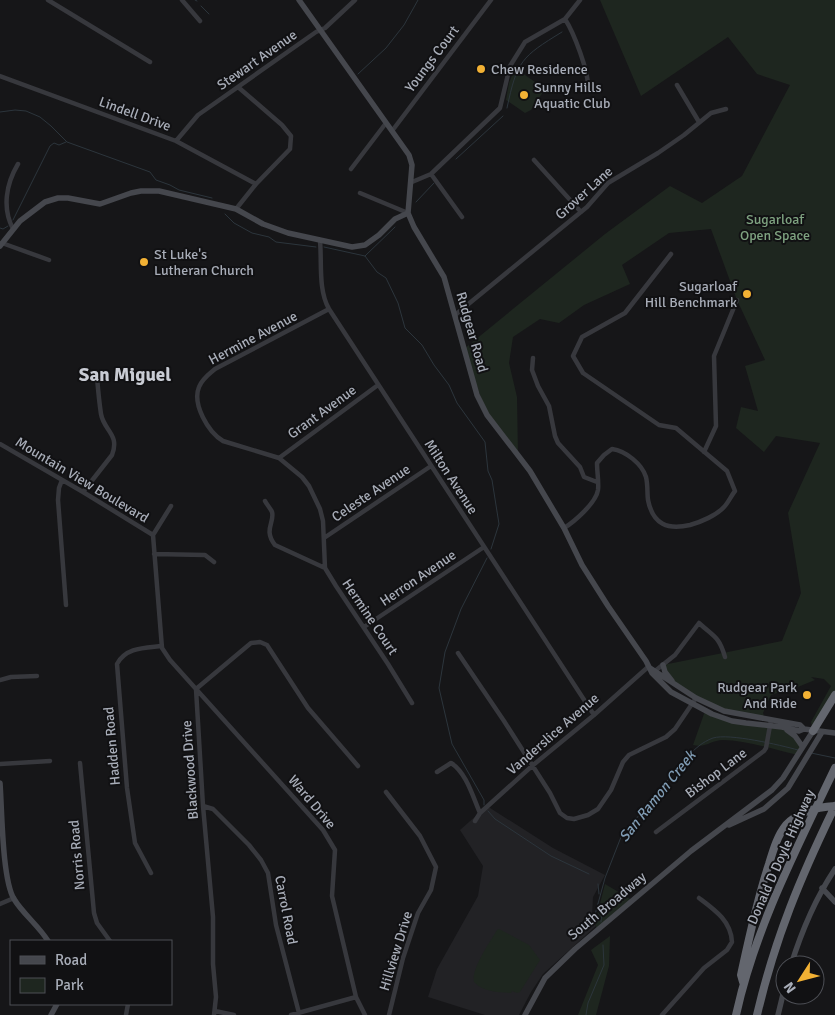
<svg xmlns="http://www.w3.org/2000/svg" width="835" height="1015" font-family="Signika,sans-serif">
  <rect width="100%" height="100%" fill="#161618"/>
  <path fill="#222225" d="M487,806L553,848L605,875L593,897L592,917L596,926L543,974L531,992L519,1015H485L428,997L437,969L478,896L483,866L460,830Z"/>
  <path fill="#1e261f" d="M600,0H835V695L813,731L811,722L831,686L824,679L811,677L815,680L788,691L786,690L771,695L763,713L765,719L724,711L675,685L663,665L782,641L801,593L788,513L820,443L776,436L764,452L736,428L741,407L758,411L745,366L765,360L737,300L711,229L669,233L622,265L630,284L584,305L559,323L540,319L513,337L509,363L517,397L518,455L487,415L464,349L605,234L670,186L702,203L742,176L790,85L757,74L728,37L641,96Z
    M515,68L545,89L531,110L525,113L506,100L509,83Z
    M705,711L732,721L782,727L802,746L798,755C775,750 745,740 723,740C711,740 707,748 693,745Z
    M605,884L632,900L597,930L595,923Z
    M499,929L529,945L540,960L520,992L517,993L512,991L511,993C498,992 483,992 474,982C471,969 490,942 497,930Z
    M610,936L609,966L596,1015H578L598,965L591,950Z"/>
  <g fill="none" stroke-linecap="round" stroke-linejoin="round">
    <path stroke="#2c353c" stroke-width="1" d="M195,0L197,1
      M201,6L209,14
      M358,74L386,48L404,25L418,0
      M507,108C517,61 521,57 562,32
      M0,112L15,110L26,111L40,117L51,126L67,142L150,172L156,180L170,185L179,190L212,198
      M456,159L503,116
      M416,202L434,183
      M225,214L234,223L252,233L269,237L276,242L316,247
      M13,220L50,146L54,143L59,145L66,142
      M0,228L3,229L8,226
      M324,247L365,256L377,272L386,278L398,303L405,328L422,345L434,365L449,385L457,403L485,442L488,471L492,480L499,524L491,549
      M365,256L395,227
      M811,753L835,758
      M484,805V800L452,744L439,688L445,652L461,609L487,558
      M488,811L495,819L551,856L589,874
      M598,884L599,894
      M598,904L602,905L601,922
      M593,922L605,878L621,837L688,756C695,749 702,742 713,738C729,733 780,745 798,750
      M586,1015L588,1003L604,965L603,945"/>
    <path stroke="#37383d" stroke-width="4.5" d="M48,0L150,62
      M182,0L200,21
      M565,19C574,33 589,72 588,88
      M0,76L176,141L256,184
      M677,85L699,122
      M392,131L491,0
      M176,141L198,115L316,32L325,28L355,0
      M534,160L581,212
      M351,169L386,123
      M431,174L462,217
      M412,182L431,174L500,108L510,66L525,42L565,19L580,0
      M360,193L408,213
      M236,209L256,184L290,149L291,136L282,125L238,87
      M13,229C2,208 6,184 18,164
      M320,241C322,262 318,290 329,309L594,715
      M2,243L49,260
      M329,309L215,369C209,374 202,379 199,387C192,404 208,432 223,441L279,458L302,477L309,486L320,509L323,521L325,568L336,586L388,664L412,703
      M455,315L587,207L608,183L658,153L684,135L711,113L726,109
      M533,358L532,370L538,386L549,406L555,436L558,443L580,467L584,477L597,482
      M0,444L83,492L153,535
      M704,452L716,426L714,356L737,300
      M279,458L378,385
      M62,480L59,488L58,500L66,605
      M83,492L112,455C120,434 104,431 101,414C99,401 98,389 97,377
      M265,501C267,505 271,509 272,512C275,522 263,530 275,545L325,568
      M564,528C574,522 596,503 598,490C599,482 597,472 597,463L604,455L612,449C626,451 642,464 646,477C648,485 647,493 648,500C653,525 668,530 690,525C701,522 717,515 724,507C728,503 731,496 735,491L727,471L676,428L659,425L583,373L573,356L582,337L625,313L671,254
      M153,535L162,648L170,660L196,689L203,806L213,917V964L216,997L214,1015
      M153,535L171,506
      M324,538L431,466
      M154,554L205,555L214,562
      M364,627L484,547
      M458,653L504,721L550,793L560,813L567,818L574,819L588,815L598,809L611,790L623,762L629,755L666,737L675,729L696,698
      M655,671L675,655L699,623C714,637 719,636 725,657
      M0,680L11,677L37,676
      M80,763L94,913L97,923L110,941
      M0,764L50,761
      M358,766L308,708L267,645L260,642L251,643L196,689L323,830L335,850L332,896L356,997L365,1015
      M437,772L451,763C466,772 473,797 480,813
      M386,792L420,836L436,867L431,890L418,913L403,958L389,1015
      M203,806L213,809L249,845L261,860L268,873L276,925L299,1013
      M475,821L480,813L532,766L594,715L648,667
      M656,832L764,751L766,748L771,720
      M151,873L135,843L127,788L117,664C126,647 145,648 162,646
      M0,904L14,898
      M215,1011L234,1015
      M126,1015L128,1004
      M291,1015L356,997
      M662,1015L704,968L727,950L732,942C731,921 715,910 699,898"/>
    <path stroke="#45474d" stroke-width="5.5" d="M299,0L409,155L412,165L408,213L414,227L444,277L477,395L487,415L530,471L564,528L582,565L608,606L646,661L652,673L671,692L712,714L732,721L746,723L782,727L799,731L804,729
      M0,246L20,221L45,202L58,198H68L100,204L131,193L141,191H159L236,209L263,224L288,233L352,247L365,245L379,235L395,219L408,213
      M663,665L665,672L672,681
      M650,668L696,698L724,711L800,725L804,729L835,733
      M787,730L795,736L802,746
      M0,783C2,809 2,879 14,899C23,914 39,926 48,941
      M729,825L764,809L788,788L822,732
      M822,888L835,902
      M791,965C802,930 815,899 835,869
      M51,1015L57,1004
      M525,1015L545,978L575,949L691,851L772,790L783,778L813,731
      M778,1015L785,986"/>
    <path stroke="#63666e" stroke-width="8" d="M813,731L835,695
      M743,982L741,975C749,938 757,900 769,864C773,851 777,836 786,825C798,812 818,807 835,806
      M736,1015C755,928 797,848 835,768
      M757,1015C775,938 801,876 835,806"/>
  </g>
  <g fill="#f2b134" stroke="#111113" stroke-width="2">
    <circle cx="481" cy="69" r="5"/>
    <circle cx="524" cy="95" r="5"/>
    <circle cx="144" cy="262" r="5"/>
    <circle cx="747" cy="294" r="5"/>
    <circle cx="807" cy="695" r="5"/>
  </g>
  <g text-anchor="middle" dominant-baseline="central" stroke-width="4" stroke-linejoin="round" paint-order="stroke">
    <g font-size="14" fill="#a8adb8" stroke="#111113">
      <text transform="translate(432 59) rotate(-53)">Youngs Court</text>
      <text transform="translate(257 60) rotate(-35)">Stewart Avenue</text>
      <text transform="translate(135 114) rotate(20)">Lindell Drive</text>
      <text transform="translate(584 193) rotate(-42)">Grover Lane</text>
      <text transform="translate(472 332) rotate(74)">Rudgear Road</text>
      <text transform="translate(253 338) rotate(-28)">Hermine Avenue</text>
      <text transform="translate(322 412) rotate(-36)">Grant Avenue</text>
      <text transform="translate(451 477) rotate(57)">Milton Avenue</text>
      <text transform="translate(82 480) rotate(31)">Mountain View Boulevard</text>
      <text transform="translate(371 493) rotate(-34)">Celeste Avenue</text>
      <text transform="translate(418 578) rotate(-34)">Herron Avenue</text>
      <text transform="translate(370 617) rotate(56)">Hermine Court</text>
      <text transform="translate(553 734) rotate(-41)">Vanderslice Avenue</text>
      <text transform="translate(112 746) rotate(-95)">Hadden Road</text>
      <text transform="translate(190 770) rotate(-94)">Blackwood Drive</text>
      <text transform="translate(716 773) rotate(-37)">Bishop Lane</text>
      <text transform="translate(312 802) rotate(50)">Ward Drive</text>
      <text transform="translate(77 855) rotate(-95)">Norris Road</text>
      <text transform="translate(781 857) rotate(-66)">Donald D Doyle Highway</text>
      <text transform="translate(607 906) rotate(-40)">South Broadway</text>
      <text transform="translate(286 910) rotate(79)">Carrol Road</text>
      <text transform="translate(396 951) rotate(-73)">Hillview Drive</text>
    </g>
    <g font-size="14" fill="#a8adb8" stroke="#111113" text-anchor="start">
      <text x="491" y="69">Chew Residence</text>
      <text x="534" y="87">Sunny Hills<tspan x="534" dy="16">Aquatic Club</tspan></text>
      <text x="154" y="254">St Luke's<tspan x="154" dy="16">Lutheran Church</tspan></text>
      <text x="737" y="286" text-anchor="end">Sugarloaf<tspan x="737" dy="16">Hill Benchmark</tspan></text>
      <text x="797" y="687" text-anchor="end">Rudgear Park<tspan x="797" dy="16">And Ride</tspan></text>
    </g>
    <g font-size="14" fill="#7fa381" stroke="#111113">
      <text x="775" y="219">Sugarloaf<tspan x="775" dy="16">Open Space</tspan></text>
    </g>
    <g font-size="15" font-style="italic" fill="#7f9bb3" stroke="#111113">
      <text transform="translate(657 796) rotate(-51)">San Ramon Creek</text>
    </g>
    <g font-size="19" font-weight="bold" fill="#c9ccd4" stroke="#111113">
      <text x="125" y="375">San Miguel</text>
    </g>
  </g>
  <rect x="10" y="940" width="162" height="65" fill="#111113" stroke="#4d4f55"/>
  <rect x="20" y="956" width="25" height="8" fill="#45474d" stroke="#4d4f55"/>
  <text x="55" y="965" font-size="15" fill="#a8adb8">Road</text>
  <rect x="20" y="978" width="25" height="15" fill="#1e261f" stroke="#4d4f55"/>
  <text x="55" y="990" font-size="15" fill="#a8adb8">Park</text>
  <g transform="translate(800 980) rotate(234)"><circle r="24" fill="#111113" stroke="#4d4f55"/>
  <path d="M0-4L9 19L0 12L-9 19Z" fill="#f2b134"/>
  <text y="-8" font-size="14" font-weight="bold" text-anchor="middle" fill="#a8adb8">N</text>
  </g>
</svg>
